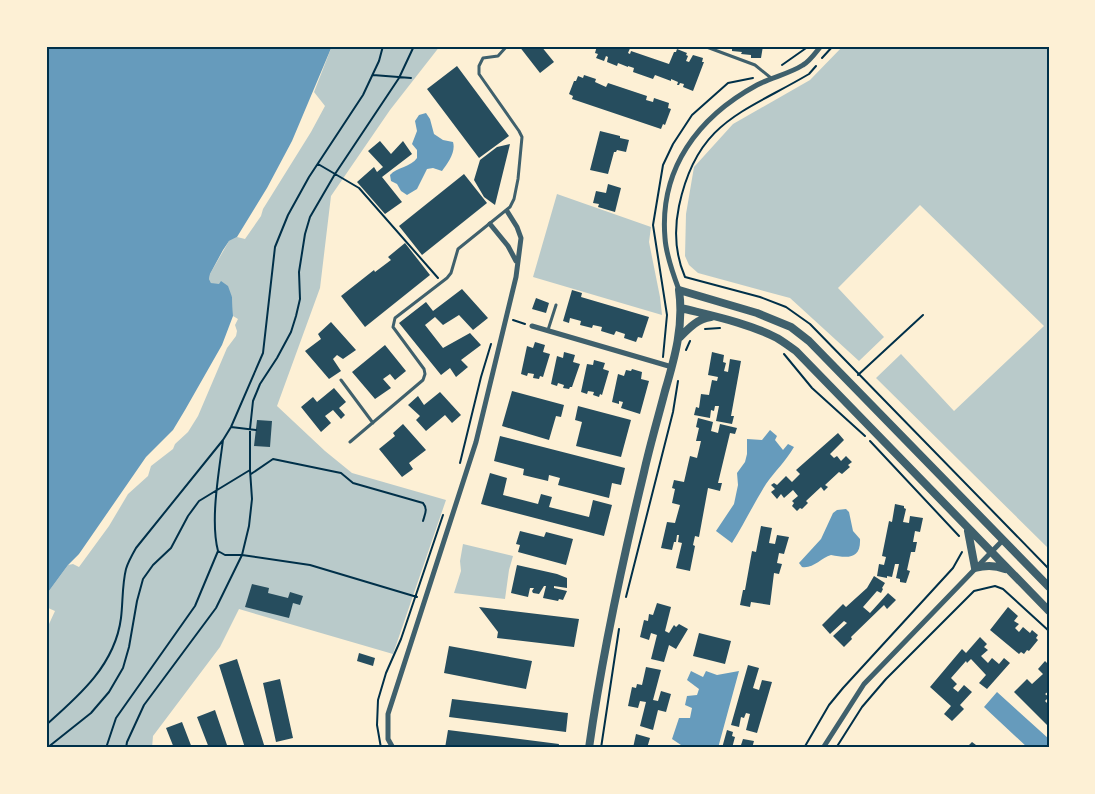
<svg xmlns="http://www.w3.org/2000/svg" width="1095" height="794" font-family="'Open Sans',sans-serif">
  <rect width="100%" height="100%" fill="#fdf0d5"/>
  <path fill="#b9caca" d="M332,46H440L390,110L331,196L320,288L277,406L325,451L352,473L446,500L393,654L239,609L220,647L153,736L152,748H46V626L49,624L55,611L46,607V595L68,565L73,564L79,567L109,526L128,494L148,476L151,466L173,449L175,444L188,432L198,416L227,348L236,336L237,331L235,325L238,319L233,316L232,297L219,284L215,285L211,283L209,279L210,274L229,241L237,237L245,239L261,216L263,209L311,132L325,106L314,92Z
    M843,46H1049V549L876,378L901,354L954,411L1044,326L920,205L838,288L884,337L859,361L790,298L698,273L689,265L685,256L686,214L694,167L733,124L810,80Z
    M557,194L651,227L649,242L660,297L662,315L533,277Z
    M463,544L513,556L509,570L505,599L454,593L461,571L460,561Z"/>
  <path fill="#669bbc" d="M46,46H332L292,141L267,188L237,237L229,241L223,250L210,274L209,279L211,283L219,284L221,281L228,286L232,297L233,316L222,345L185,410L173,430L146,457L79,554L68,565L46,595Z
    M426,113L430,119L434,134L443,140L453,142C456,152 448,163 442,171L433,168L427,169L417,189L407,195L401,191L397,184L391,181L390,175C397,167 411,167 417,158V150L412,144L417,131L415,121L419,115Z
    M770,430L777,436L775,440L783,450L788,444L794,447C786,461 775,471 766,484C754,503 744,524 732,543L716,531L734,504L738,485L737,473L745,462L747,454V439L762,440Z
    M846,509L849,512L853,531L860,539C861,560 847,558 831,555C821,558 813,569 802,567L799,563L821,539L833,513L837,510Z
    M691,671L703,677L706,671L717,675L739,671L718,748H681V745L672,739L679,718H690L692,708L685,705L687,696L697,695L699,689L687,680Z
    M997,692L1049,739V748H1028L984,707Z"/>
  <path fill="#264d5e" d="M519,46H541L554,62L540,73Z
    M597,46H631L628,53L630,54L631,51L669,64L674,52H676L677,49L687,53L686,55L688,56L686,61L689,62L693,55L703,58L702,62H704L693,91L683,87L684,84L680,83L679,85H677L678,82L671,79V81L655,75L653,79L633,72L634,68L628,66V67L618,63L617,66L607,62L608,57L606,56L604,61L596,58L598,54L595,53Z
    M721,46H763L761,58H751V55L741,54L742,52L732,51V49L721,48Z
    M457,66L509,136L479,158L427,89Z
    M584,75L596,79L595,82L606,87L608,83L647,96L646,100L653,102L654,98L669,103L668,108L671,109L665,125L663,124L661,129L572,99L573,96L569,94L574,81H576L578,76L583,78Z
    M600,131L620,136V138L629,140L626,152L617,150L616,152H614L608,174L590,170Z
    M380,141L391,154L403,141L412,154L382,177L402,202L385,214L357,182L374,167L377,172L383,167L368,151Z
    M510,144L495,205L484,197L474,180L480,160L497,147Z
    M464,174L487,203L422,255L399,226Z
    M608,184L621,188L615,212L598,207L599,204L593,203L596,191L606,193Z
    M405,243L430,275L365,327L341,296L374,270L375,272L391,260L388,257Z
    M462,289L488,318L473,330L459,315L443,325L435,317L425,325L443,348L470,333L481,345L461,360L468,367L456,377L450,368L441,375L399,323L426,302L433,311Z
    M572,290L582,293L581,297L649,317L642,338L638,337L636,342L624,338L625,334L616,331L614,335L601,331L602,327L593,325L592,328L580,325L581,321L570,318L569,323L563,321Z
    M536,298L549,303L546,313L532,309Z
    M331,322L356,350L343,359L337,355L333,359L341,371L329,379L305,351L321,339L318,334Z
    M535,342L545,345L543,352L550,354L543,377L540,376L539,379L533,378L534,374L528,373L527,376L521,374L527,346L533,348Z
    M385,345L406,371L395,380L390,374L383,379L391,388L375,399L352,372Z
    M564,352L575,355L573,362L580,364L572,387H570L569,389L563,388L564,385L558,383L557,386L551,384L557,356L563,358Z
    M712,352L724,355L723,362L726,363L724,371L728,372L730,359L741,361L731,416H734L732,424L716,421L719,406H715L714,411L711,410L710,418L694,415L696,407L699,408L701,394L709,395L712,380L717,381L718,377L708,375Z
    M594,360L605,363L603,369L609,371L602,395L600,394L599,397L593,395L594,392L588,391L587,394L581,392L587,364L593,365Z
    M632,369L642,372L641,379L649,381L640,414L621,408L623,402L619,401V404L612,402L618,374L624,376L626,370L631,371Z
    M334,388L346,402L339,408L345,415L341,419L333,410L325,416L331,423L321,432L301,407L313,397L317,402Z
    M512,391L564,405L561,417L556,416L549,440L502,426Z
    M440,392L461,415L452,423L445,415L426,431L416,420L420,416L408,405L418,396L424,405Z
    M578,406L631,420L621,457L576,446L582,422L575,420Z
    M698,418L713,422L711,431L718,433L720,424L737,428L735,434L730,433L718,483H722L720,491L708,488L699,537L695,536L693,545L695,546L690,571L676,568L682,543L678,542L679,535H677L676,542H674L672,550L661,548L667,522L675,523L680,505L672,503L675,489L672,488L674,480L684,482L690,456L697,458L701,441H696L699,428L696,427Z
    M257,420L272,421L270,447L254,446Z
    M403,424L426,450L409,463L413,469L402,477L379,449L395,436L393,433Z
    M838,433L844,440L830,454L834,458L837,456L841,461L846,456L852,462L848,465L850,467L842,474L839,472L825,485L828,487L824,491L821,487L806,501L808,503L802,509L800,508L797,511L792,506L794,503L792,501L798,496L793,490L784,498L781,494L777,499L771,492L775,489L771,485L774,483L777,485L786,476L792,482L800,474L796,470Z
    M500,436L625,468L621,485L612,483L609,498L558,485L560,478L549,475L548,481L523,475L524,469L494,461Z
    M490,473L507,478L503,495L538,504L541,494L552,497L549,507L589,517L593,500L612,505L604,536L481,504Z
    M895,504L904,506V508L906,509L903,522L909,523L910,516L923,518L920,532L915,531L913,542H917L915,552H911L907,570L910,571L906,583L900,582V579L896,578L899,564H895L892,577L887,576V578L877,576L879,564L884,565L886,557L882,556L889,521L892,522Z
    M761,526L772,528L769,543L775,544L777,535L789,537L784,554L779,553L777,563L782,564L779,574L774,573L770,605L751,602L750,607L740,605L743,590H745L752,551L756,552Z
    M520,531L544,537L546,532L573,539L566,565L518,552L520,545L516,544Z
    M517,565L557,574L567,578V588L554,586V588L567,591L563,600L559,599L558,601L543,598L546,586H544L539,594L533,593L532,591L534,588H530L528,597L511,593Z
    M874,576L885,583L882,588L883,589L881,593L877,591L863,607L870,613L888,593L896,600L887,609L884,605L851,637L852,639L844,647L833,636L847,623L844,621L830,634L822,625L843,604L846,607L867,588Z
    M252,584L269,588L268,593L288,598L290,592L303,596L300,605L293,603L289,618L245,607Z
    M657,603L671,607L665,631L669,633L674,625L676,627L679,624L688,629L676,649L669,645L664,662L651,659L657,635L651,633L649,640L640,637L644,620L648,621L649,614L653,615Z
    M479,607L579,619L574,647L497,638L498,632Z
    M1008,607L1018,616L1014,621L1019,624L1015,628L1019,632L1023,627L1030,633L1032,630L1038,635L1036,638L1038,640L1029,651L1027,650L1024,654L1021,652L1019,654L990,630Z
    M699,633L731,641L725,664L693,656Z
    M980,637L987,644L984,647L988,650L981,656L988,663L992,658L999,664L1004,658L1010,663L987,689L979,683L986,675L971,659L967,663L966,661L951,678L957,684L953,688L958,692L964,685L972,692L960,705L964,709L952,721L944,714L951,706L930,687L962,649L966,653Z
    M449,646L532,661L526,689L444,673Z
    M359,653L375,658L373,666L357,661Z
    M237,659L265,748H245L219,665Z
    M1045,661L1049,665V691L1045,694L1049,697L1045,701L1049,705V727L1014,692L1027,679L1032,684L1043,674L1038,669Z
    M748,665L759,668L753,688L759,690L762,680L772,682L757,733L746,730L750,714L746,713L744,718L741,717L739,727L731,725Z
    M646,667L661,670L653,700L658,701L661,691L671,694L666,712L658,710L653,730L640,726L646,702L640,701L638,708L628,706L632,687L636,688L637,684L642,685Z
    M280,679L293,738L276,742L263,683Z
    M452,699L568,713L566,732L449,717Z
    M215,710L228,748H209L197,717Z
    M182,722L192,748H174L166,728Z
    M448,730L559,744L558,748H445Z
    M727,730L733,732L732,736L735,737L732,748H722Z
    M636,734L650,738L647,748H633Z
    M743,739L754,741L752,748H740Z
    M972,742L980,748H963L965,745H969Z"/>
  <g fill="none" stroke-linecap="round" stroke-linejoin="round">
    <path stroke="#003049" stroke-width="2" d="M822,58L833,46
      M782,65L809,46
      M816,66L809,74C743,113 697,121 679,206C674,230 675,254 685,277L760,297L786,307L810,324L1049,569
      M373,75L411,78
      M318,164L359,188L438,278
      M513,320L525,324
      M705,329L720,328
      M686,350L690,341
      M784,354L812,388L865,436
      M663,357L667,315L653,225L663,165L673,144L692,115L728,83L753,78
      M858,375L923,315
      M231,427L256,430
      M223,440C219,472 210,520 218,551L225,555H242L310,565L417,597
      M870,441L959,536
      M460,463L481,377L491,344
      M251,474L273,459L336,472L341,473L353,483L423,503C428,509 425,514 423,521
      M626,597L673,412L678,381
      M46,725C79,696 115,665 121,618C123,602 122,585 126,569C128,562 132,555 136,548L223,440L231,427L263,353L275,247L288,215L309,177L363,95L379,61L383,46
      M47,748L91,713L109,692L123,668L129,647L137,601L143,579L153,565L171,548L188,516L199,501L250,470V429L253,401L260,384L277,358L291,332L296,316L300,299L299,272L305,234L310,217L335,174L399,78L414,46
      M106,748L116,718L195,606L218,551
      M126,748L127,742L144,705L216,608L242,555L249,526L252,499L250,470
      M381,748L377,725L378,700L386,673L401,639L443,515
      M601,748L619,629
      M804,748L829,705L843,688L953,568L962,552
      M836,748L862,707L886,679L974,591L995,586L1003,589L1049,631"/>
    <path stroke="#3f606c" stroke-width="3" d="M704,46L755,65L771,78
      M548,330L556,305
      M341,380L373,423
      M350,442L423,380L425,374L424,369L393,327L395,318L447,278L451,273L458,249L510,207L514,199L518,179L522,137L519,131L479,74V66L483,58L498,56L507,46"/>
    <path stroke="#3f606c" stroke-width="5" d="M490,224L508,246L516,261
      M679,290C673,274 666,255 665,238C659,169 698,117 757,85C772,77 789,74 803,65C810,61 816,52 821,46
      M532,326L672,367
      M393,748L388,739V714L476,442L516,277L521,238L517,227L507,211
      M823,748L864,684L1003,540"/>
    <path stroke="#3f606c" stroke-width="8" d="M681,308C713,316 748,323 777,338C784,342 790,347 796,351L1049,611
      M679,338C689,328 697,319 711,317
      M968,531L975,568C986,565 995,565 1005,569
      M589,748C602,655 622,563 644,472C650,445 658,418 665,391C675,357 684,325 679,290L757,313L791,327L809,341L1049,587"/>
  </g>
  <rect width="1095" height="794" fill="none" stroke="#fdf0d5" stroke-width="95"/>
  <rect x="48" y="48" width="1000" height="698" fill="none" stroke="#003049" stroke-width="2"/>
</svg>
